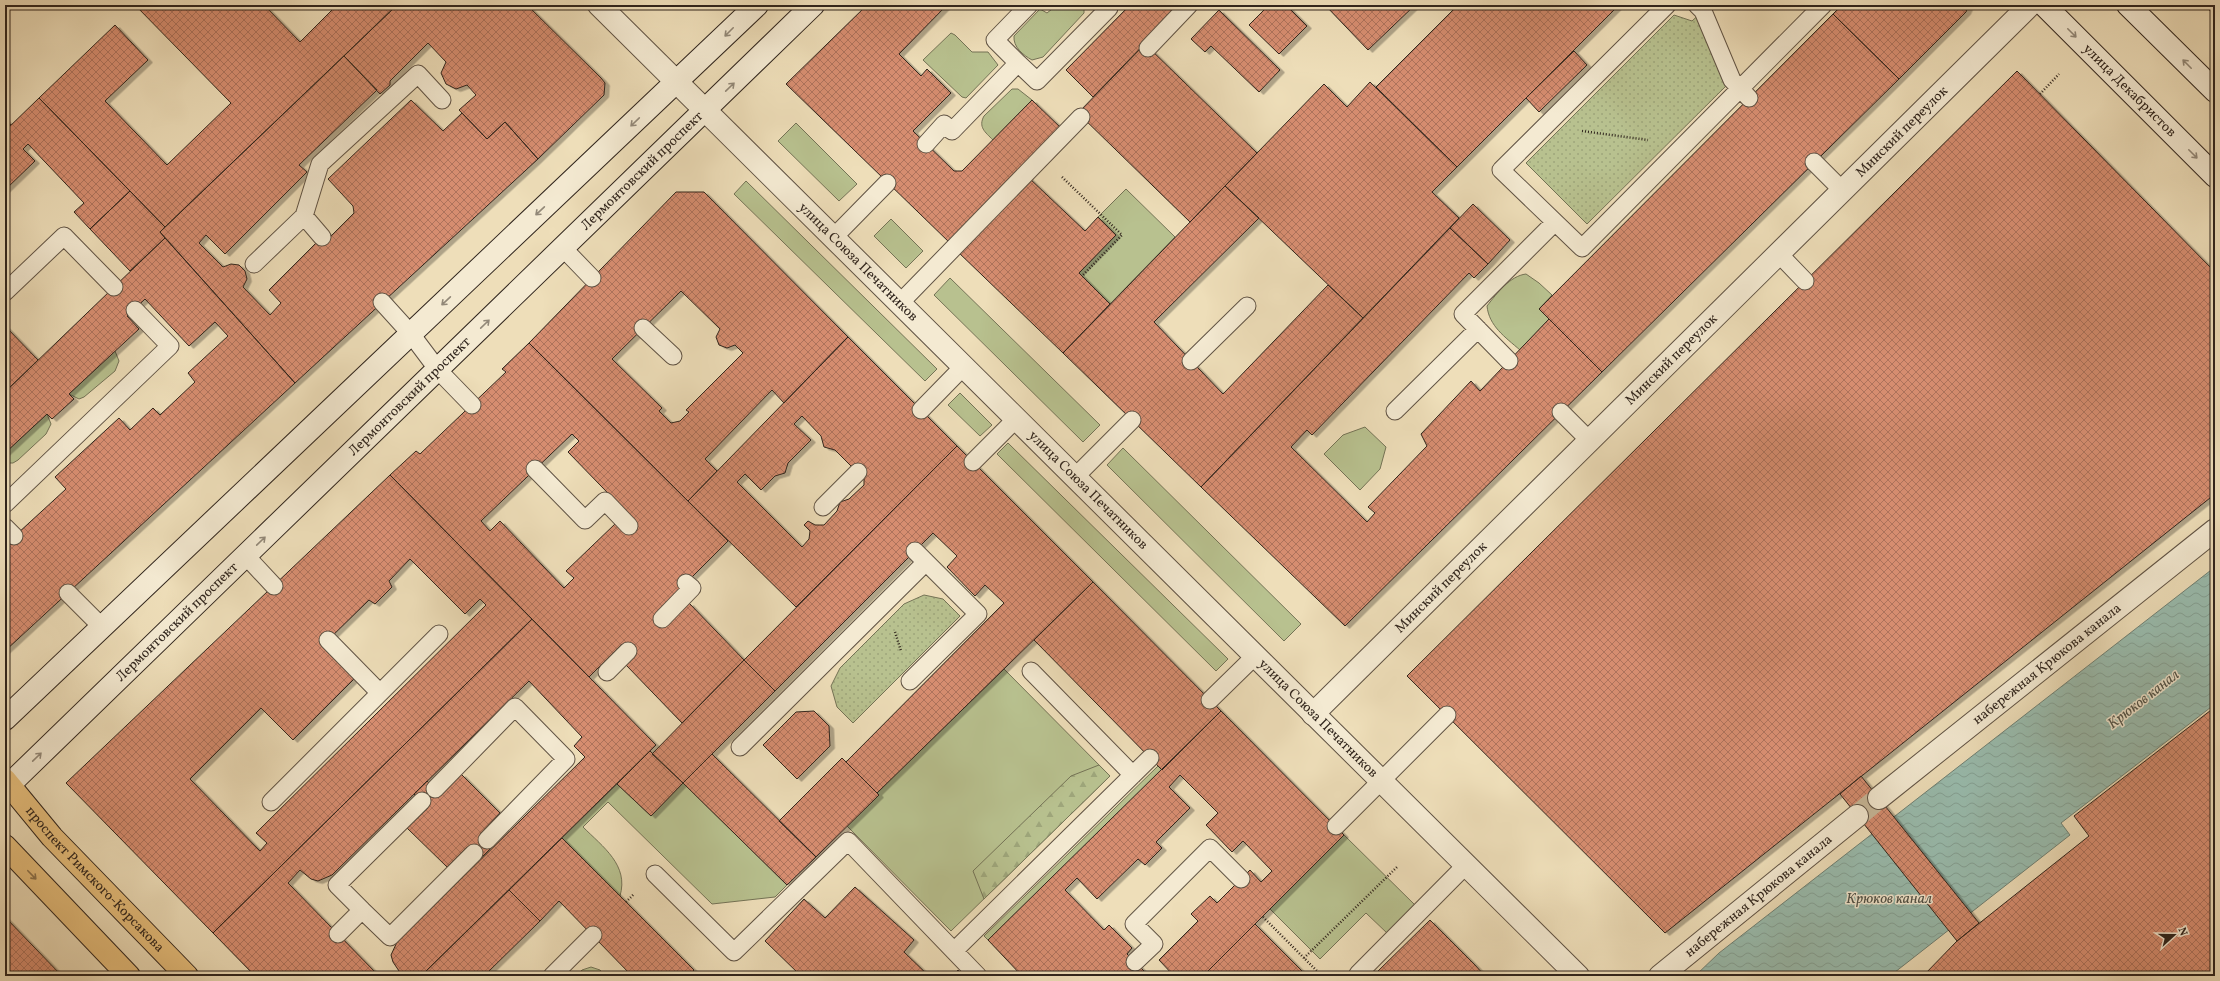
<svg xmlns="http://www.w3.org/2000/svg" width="2220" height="981" font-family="Vollkorn,serif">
  <defs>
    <pattern id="forest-firs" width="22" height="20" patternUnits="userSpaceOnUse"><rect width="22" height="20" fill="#b8c18f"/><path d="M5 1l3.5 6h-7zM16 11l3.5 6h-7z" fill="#9ea67b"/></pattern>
    <pattern id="park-dots" width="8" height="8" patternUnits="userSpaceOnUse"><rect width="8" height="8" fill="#b8c18f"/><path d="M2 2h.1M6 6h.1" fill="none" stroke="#9ea67b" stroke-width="1.8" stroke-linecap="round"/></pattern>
    <pattern id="water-waves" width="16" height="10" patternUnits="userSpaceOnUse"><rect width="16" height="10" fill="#99bcae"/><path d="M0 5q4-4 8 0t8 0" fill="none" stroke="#84a195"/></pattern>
    <pattern id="building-cross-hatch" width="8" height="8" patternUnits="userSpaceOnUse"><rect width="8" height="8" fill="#d68d6f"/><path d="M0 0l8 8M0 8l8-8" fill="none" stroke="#ae735b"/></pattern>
    <filter id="shadow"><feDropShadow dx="4.5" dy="2.5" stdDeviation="0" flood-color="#0004"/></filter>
  </defs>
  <rect width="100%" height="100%" fill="#eedeb9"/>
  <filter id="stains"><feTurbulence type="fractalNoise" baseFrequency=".005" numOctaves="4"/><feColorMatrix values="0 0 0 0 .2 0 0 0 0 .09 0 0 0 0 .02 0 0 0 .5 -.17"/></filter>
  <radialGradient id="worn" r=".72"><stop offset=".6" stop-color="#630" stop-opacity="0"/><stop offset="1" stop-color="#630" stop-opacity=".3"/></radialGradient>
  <path fill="#b8c18f" stroke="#747356" d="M1057,5H1084V13L1043,57L1032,60C1023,55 1013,47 1014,36L1040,9L1047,13Z
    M951,33L955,35L972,52H988L998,65L966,98L962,97L923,60Z
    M1012,89H1018L1032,100L993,140C985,132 978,127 984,116Z
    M796,123L857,184L839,201L778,141Z
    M746,181L937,369L925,381L734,194Z
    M1126,189L1175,237L1110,304L1079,273L1116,235L1098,217Z
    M891,219L923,251L906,268L874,236Z
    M1526,274L1539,283L1552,295L1539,309L1549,319L1520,350C1505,337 1489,326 1487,306C1497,293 1510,276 1526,274Z
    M950,278L1100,425L1083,442L934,295Z
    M115,351L119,361L115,371L84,397L79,399L69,394Z
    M960,393L992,425L980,436L948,405Z
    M47,414L51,424L46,434L18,460L13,463H5V453Z
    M1365,427L1386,447L1380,469L1360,490L1324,454L1343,435Z
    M1008,443L1228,659L1216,671L997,454Z
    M1123,448L1301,624L1284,641L1107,465Z
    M1004,669L1110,776L951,931L847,826L879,795L877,793Z
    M1158,766L1162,770L988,940L984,936Z
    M683,783L787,885L775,897L712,904L608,802L583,827C603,847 629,865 620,896L562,838L617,784L651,816Z
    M1344,835L1416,906L1388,934L1366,913L1320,959L1270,909Z"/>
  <path fill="url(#forest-firs)" stroke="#747356" d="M1099,765L1110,776L984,899L973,871L1071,776Z
    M591,967L600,970L606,976H576L582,970Z"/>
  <path fill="url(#park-dots)" stroke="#747356" d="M1703,11L1732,80L1587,224L1526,163L1674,15L1692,21Z
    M924,595L943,599L960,616L853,723L837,707L831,686L840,668L904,604Z"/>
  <path fill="url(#water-waves)" stroke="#6f8074" d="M2215,567V704L2061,823L2070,835L1890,976H1695L1719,953Z"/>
  <path fill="url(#building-cross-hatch)" stroke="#30251d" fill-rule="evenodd" filter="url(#shadow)" d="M135,5H264L300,42L337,5H397L165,227L39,98L115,25L148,60L105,101L167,165L231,103Z
    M397,5H527L601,78L605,83L604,95L538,159L505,122L487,139L459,110L476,95L467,85L456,89L446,84L441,73L446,62L428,43L390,81V85L380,94L344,56Z
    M867,5H947L899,54L921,76L927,69L951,93L913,131L954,171H962L1032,100L1063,130L951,244L786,84Z
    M1130,5H1182L1093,97L1066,70Z
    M1269,5H1286L1307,26L1279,54L1249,25Z
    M1325,5H1415L1368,50Z
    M1458,5H1619L1457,167L1376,87Z
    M1842,5H1969L1966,12L1899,79L1833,14Z
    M2205,5H2215V15L2206,7Z
    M1219,10L1280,70L1259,92L1211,46L1205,52L1191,39Z
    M1833,14L1899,79L1602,372L1539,309Z
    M1145,44L1257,153L1190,222L1078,113Z
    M1574,51L1587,65L1539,112L1526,98Z
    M344,56L377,90L299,165L307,172L225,254L206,235L199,243L223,267L231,264L239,265L245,271L247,279L243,287L270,315L281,303L269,290L327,232L331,236L354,213L353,206L328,179L411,100L443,131L462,113L487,139L505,122L538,159L295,383L160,232Z
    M2017,71L2215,272V494L1665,933L1407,676Z
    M1370,82L1457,167L1432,192L1459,218L1363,318L1225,186L1324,84L1347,107Z
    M39,98L130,191L90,229L74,212L84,203L28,144L23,149L35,161L5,190V131Z
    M5,119L11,125L5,131Z
    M1028,177L1085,231L1098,217L1116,235L1079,273L1110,304L1063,353L957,251Z
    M1225,186L1259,218L1154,322L1223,394L1328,285L1363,318L1201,487L1063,353Z
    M130,191L165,227L160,232L165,238L130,271L90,229Z
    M676,192H704L848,337L784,403L772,390L705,459L717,471L688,501L529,343ZM681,291L720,329L716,337L719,345L727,348L735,345L743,353L686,410L689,412L680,421L671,423L659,411L662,408L612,359Z
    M1473,204L1510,240L1488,264L1450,228Z
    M1450,228L1488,264L1474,278L1469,273L1312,435L1307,430L1291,447L1367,522L1375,513L1368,507L1427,446L1421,434L1471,381L1480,391L1549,319L1602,372L1345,626L1201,487Z
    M165,238L295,383L5,651V545L66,489L55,477L119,418L130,430L153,408L160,415L195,382L188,373L228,336L215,322L189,346L145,299L127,316L139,329L69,394L74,399L52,419L47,414L5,453V392Z
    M5,326L38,360L5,392Z
    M848,337L957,446L796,607L688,501ZM802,416L821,436L824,447L835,450L864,479V485L849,499L840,502L837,511L824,525H815L808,521L804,525L810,531L809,539L802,547L737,482L745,474L761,490L775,476L785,473L788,463L811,440L794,424Z
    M529,343L728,541L656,613L667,625L689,603L744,660L682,723L626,665L634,657L622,644L589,677L390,475L416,451L420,454L506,372L502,369ZM572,434L579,441L568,452L634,520L616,523L566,571L574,578L564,588L500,521L490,531L481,521Z
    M957,446L1093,582L877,793L846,762L1004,603L985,585L975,596L947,567L957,556L933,533L775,691L744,660Z
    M390,475L532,619L213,933L66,783ZM410,559L465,614L480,599L486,605L256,833L267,843L260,851L190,779L261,708L293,740L354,679L322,646L369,600L375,604L392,587L389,581Z
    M1093,582L1221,711L1162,770L1034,640Z
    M532,619L656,745L421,976H394L399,971L393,962L391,955L397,942L585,757L574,746L582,737L529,681L332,875L318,881L311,879L300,870L288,883L379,976H255L213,933Z
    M744,660L775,691L683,783L652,754Z
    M2215,707V976H1923L1957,941L2089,836L2074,816Z
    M814,711L829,726L830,746L797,779L763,745L796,712Z
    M1221,711L1344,835L1203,976H1174L1159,960L1198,921L1191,914L1210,896L1217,903L1250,870L1261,882L1272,871L1243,841L1232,852L1206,825L1218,813L1180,775L1169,787L1190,808L1156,842L1162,848L1145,865L1138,859L1097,899L1077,878L1065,890L1104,930L1109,925L1132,948L1127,954L1149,976H1022L988,940Z
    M650,751L683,783L651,816L617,784Z
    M712,754L816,857L787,885L683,783Z
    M842,758L879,795L816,857L779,821Z
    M461,774L500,813L480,834L493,846L480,859L467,847L447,867L407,828L428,808L414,794L427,781L441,795Z
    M1861,776L1979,923L1957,941L1840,794Z
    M562,838L694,970L688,976H632L559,901L540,921L509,890Z
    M855,887L914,940L904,952L929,976H801L765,941L804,899L825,918Z
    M509,890L540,921L484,976H421Z
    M5,917L62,976H5Z
    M1430,920L1475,965L1485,976H1378L1376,973Z
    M1255,924L1307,976H1203Z
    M958,970L963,976H952Z"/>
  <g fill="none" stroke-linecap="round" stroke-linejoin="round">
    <path stroke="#c8b99a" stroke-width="22" stroke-dasharray="22 11" stroke-linecap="butt" d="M1857,816L1879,798"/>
    <g stroke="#605344" stroke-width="19">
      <path id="lane" d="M1697,5L1703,11L1732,80L1749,98
        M1148,48L1189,5
        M1018,63L1037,81L1109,8L1106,5
        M926,144L944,124L952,131L1018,63L995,40L1029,5
        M1814,162L1843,191
        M304,216L322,237
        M1555,222L1501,170L1667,5
        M833,238L887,183
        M563,248L592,278
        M1779,254L1805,281
        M254,264L304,216L320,164L418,74L442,100
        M5,292L64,236L114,287
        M382,302L411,334L438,370L472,405
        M899,304L1081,117
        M643,328L673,356
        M1191,361L1247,306
        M1509,361L1463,314L1555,222L1582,248L1823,5
        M921,410L963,367
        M1395,411L1478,329
        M1561,412L1590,441
        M973,462L1016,419
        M535,469L585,520L605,501L629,526
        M1075,477L1132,420
        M5,504L170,346L135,310
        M823,507L858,472
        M5,527L14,536
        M246,556L274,586
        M68,593L102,627
        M662,619L692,588L686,583
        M328,640L380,693
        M1031,671L1133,775
        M607,672L628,651
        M910,681L978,614L926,562
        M1210,700L1255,656
        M740,747L926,562L915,551
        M435,789L515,707L566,759L487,840
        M271,802L439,634
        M1336,826L1447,715
        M655,874L734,952L848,841L978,976
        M362,910L390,937L474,853
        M338,934L362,910L337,885L422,801
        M954,951L1150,758
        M1135,962L1154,944L1134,924L1210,848L1241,879
        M552,976L593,935
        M1360,976L1358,974L1466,865"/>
    </g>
    <g stroke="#605344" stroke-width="24">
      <g id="street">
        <path id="s1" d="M599,5L1578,976"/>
        <path id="s2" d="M1313,714L2030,5"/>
        <path id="s3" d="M1879,798L2215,530"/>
        <path id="s4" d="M1660,976L1857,816"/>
      </g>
    </g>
    <g stroke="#30251d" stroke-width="24">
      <g id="secondary">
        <path id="s5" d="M2044,5L2215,176"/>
        <path d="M2128,5L2215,91"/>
        <path d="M5,719L757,5"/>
        <path id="s6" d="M9,785L813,5"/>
      </g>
    </g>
    <g stroke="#30251d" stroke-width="24">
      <g id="primary">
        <path id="s7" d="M5,780L52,837L187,976"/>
        <path d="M5,846L129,976"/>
      </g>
    </g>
    <path stroke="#30251d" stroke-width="2.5" stroke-dasharray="1 2" stroke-linecap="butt" d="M2040,94L2059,74
      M1582,131L1648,140
      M1062,177L1122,235L1082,276
      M895,632L901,651
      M626,902L634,894
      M1263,917L1322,976
      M1304,958L1397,867"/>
    <use href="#lane" stroke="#f4ead2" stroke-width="17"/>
    <use href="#street" stroke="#f4ead2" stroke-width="22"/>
    <use href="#secondary" stroke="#f4ead2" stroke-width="22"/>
    <use href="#primary" stroke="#e7bf7c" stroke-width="22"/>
  </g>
  <defs><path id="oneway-shaft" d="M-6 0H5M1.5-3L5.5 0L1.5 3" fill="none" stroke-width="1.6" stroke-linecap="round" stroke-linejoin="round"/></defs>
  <g stroke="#928878">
    <use href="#oneway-shaft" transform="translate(729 32) rotate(135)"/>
    <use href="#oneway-shaft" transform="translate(2072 33) rotate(45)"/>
    <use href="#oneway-shaft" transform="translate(2187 64) rotate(-135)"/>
    <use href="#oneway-shaft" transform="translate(730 87) rotate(-44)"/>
    <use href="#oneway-shaft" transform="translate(635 122) rotate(136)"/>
    <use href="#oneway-shaft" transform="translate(2193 154) rotate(45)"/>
    <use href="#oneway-shaft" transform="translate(540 211) rotate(137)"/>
    <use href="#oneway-shaft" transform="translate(446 301) rotate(137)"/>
    <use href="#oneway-shaft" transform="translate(485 324) rotate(-44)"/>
    <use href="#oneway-shaft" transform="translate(261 541) rotate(-44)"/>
    <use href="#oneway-shaft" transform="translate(37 757) rotate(-44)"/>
  </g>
  <use stroke="#8c724c" href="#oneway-shaft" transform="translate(32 875) rotate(46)"/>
  <g text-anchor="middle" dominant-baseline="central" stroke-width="3" stroke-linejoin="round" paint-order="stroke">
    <g font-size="14" fill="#30251d" stroke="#f4ead2">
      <text stroke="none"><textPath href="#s5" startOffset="121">улица Декабристов</textPath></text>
      <text stroke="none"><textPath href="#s2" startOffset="828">Минский переулок</textPath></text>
      <text stroke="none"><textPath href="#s6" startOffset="882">Лермонтовский проспект</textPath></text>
      <text stroke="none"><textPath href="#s1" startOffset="365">улица Союза Печатников</textPath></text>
      <text stroke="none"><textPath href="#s2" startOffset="504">Минский переулок</textPath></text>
      <text stroke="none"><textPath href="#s6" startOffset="558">Лермонтовский проспект</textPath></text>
      <text stroke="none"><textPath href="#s1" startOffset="689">улица Союза Печатников</textPath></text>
      <text stroke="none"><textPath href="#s2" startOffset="180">Минский переулок</textPath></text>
      <text stroke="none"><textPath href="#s6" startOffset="234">Лермонтовский проспект</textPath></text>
      <text stroke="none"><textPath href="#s3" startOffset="215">набережная Крюкова канала</textPath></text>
      <text stroke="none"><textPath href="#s1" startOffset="1013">улица Союза Печатников</textPath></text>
      <text stroke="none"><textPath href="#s7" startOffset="134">проспект Римского-Корсакова</textPath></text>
      <text stroke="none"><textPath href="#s4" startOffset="127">набережная Крюкова канала</textPath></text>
    </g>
    <g font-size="15" font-style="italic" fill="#505248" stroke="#f4ead2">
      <text transform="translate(2144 700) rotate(-38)">Крюков канал</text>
      <text x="1889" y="899">Крюков канал</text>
    </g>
  </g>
  <rect width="2220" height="981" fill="none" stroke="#eedeb9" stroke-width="20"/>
  <rect x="6" y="6" width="2208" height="969" fill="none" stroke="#30251d" stroke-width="2"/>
  <rect x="10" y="10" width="2200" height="961" fill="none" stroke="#30251d"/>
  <g transform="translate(2174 935) rotate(69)" stroke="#f4ead2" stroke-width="3" paint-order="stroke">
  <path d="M0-3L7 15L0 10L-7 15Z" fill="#30251d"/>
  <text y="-6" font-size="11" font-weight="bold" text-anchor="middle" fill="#30251d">N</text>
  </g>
  <rect width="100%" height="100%" filter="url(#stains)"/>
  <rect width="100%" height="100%" fill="url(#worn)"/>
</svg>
